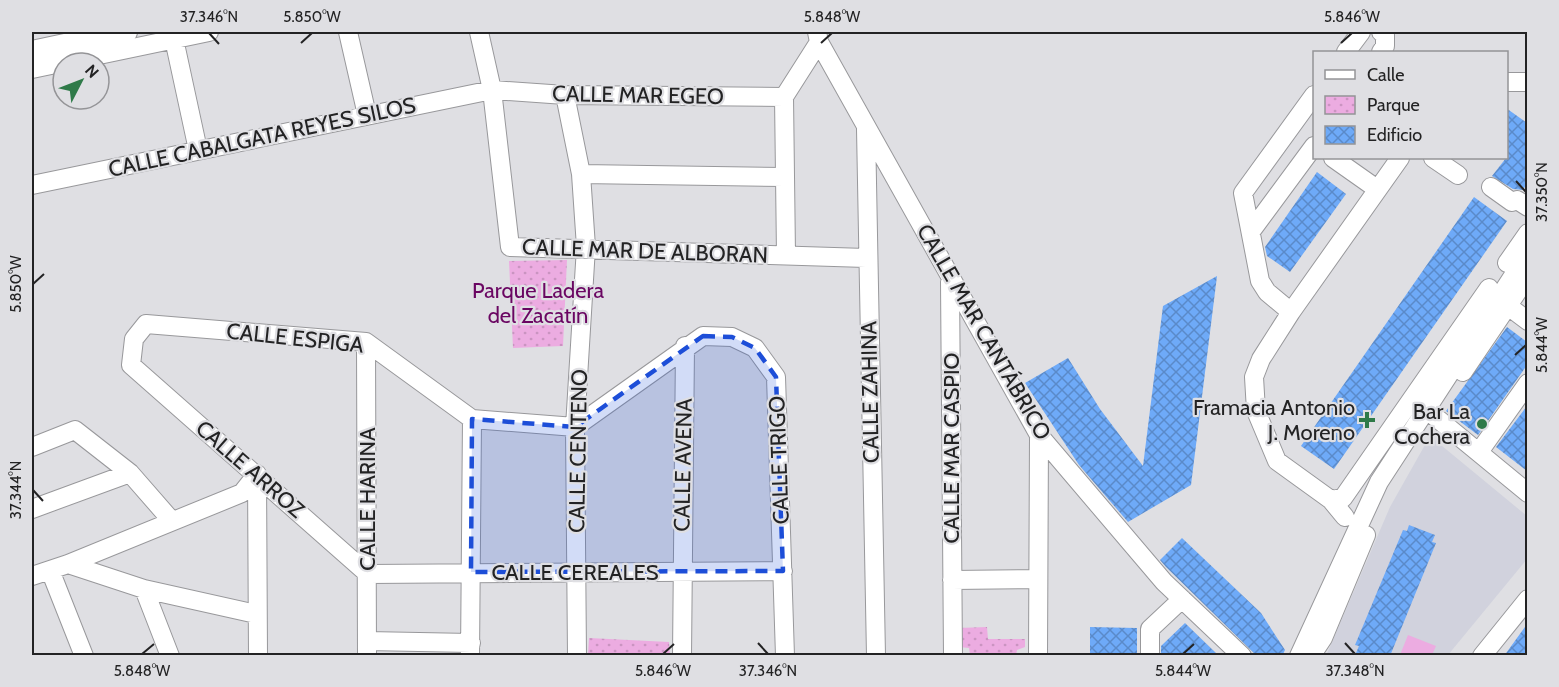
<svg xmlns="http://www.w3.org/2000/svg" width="1559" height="687" font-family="Cabin,sans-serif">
  <defs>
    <pattern id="park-dots" width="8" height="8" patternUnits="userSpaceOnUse" patternTransform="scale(1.5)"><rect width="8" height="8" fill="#ecace1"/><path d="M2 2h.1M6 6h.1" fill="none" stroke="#ca94c1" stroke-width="1.8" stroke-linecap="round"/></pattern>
    <pattern id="building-cross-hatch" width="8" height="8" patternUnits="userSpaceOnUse" patternTransform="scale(1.5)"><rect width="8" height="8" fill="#6eaaf8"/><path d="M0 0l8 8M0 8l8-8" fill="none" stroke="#5a8ac9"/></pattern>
  </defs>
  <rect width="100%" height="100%" fill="#dfdfe3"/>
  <path fill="#d1d2dd" d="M1430,436L1527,516V559L1448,655L1326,656L1390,507Z"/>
  <path fill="#ecace1" d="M1408,635L1436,646L1432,655H1400Z"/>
  <path fill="url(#park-dots)" d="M567,260L563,346L513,348L509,261Z
    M987,627L988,639H1025V647L1017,650L1016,655H970L969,648L959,647L958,628Z
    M589,638L669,642L670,655H588Z"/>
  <path fill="url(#building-cross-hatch)" d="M1506,108L1527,123V183L1523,190L1513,189L1492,176L1506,158Z
    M1317,172L1346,194L1290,272L1267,256L1265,247Z
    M1474,197L1507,221L1334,469L1301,446Z
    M1217,276L1191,485L1128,522L1079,465L1025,383L1068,358L1100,409L1143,466L1163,306Z
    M1507,327L1527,342V365L1478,435L1446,411Z
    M1527,406V471L1496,447Z
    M1409,525L1435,535L1432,542L1436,543L1390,656H1363L1356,653L1359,646L1355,645L1403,530L1407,531Z
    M1182,538L1261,613L1285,650L1282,656H1257L1166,567L1160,560Z
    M1185,623L1219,656H1161V646Z
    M1527,624V656H1504Z
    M1090,627L1137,628V656H1090Z"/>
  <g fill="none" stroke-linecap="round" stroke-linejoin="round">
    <g stroke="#98989b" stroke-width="20">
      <path id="minor" d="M348,32L367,115
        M479,32L492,90L510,247L866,258
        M817,32L819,42L1039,435L1164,582L1242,656
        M174,39L198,150
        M1346,52L1361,32
        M1381,52L1385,46V35L1381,32
        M32,69L209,32
        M1506,82H1528
        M565,95L581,174L586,247L575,427L577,656
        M784,97L786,255
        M784,97L819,42
        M866,129L876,656
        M1333,158L1377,189
        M1433,158L1458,175
        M581,174L784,177
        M32,185L492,90L565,95L784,97
        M1491,187L1512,202L1517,200L1528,207
        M1252,230L1314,146
        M1507,263L1528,233
        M950,282L953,656
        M1508,306L1528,321
        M1291,312L1267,292L1260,281L1243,193L1314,95
        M366,342L367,656
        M1463,372L1528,276
        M1433,415L1528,493
        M32,447L75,430L130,473L171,520
        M1479,452L1528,383
        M257,474L258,656
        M1331,500L1343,498L1489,288
        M32,509L130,473
        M1345,517L1331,500L1277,461L1256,411L1254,377L1261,359L1291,312L1400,158
        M68,564L144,589L256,614
        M50,570L84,656
        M783,571L368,574L131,365L134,339L146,324L366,342L472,419L575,427L703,336L732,337L755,348L776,377L785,656
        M32,576L68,564L242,493L257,474
        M952,580L1038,579
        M144,589L170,656
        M367,641L471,643
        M470,656L472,419
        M682,656L685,346
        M1038,656L1039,435
        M1150,656V629L1182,599
        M1299,656L1379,482L1528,253
        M1311,656L1323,638L1366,535
        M1482,656L1528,599"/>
    </g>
    <g stroke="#98989b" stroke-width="24">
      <path id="major" d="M32,52L126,32"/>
    </g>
    <use href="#minor" stroke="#fff" stroke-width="18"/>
    <use href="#major" stroke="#fff" stroke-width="22"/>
  </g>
  <path fill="#1d4ed8" fill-opacity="0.2" stroke="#1d4ed8" stroke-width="4.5" stroke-dasharray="12 8" stroke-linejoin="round" d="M703,336L732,337L755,348L776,377L783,571L471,572L472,419L575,427Z"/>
  <path fill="none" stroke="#232324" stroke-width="2" d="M209,33L219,44M301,43L312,33M821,43L832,33M1341,43L1352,33M1516,181L1526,192M33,284L44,274M1515,355L1526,345M33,490L43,501M758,643L768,654M1345,643L1355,654M142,654L154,644M663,654L674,644M1183,654L1194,644"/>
  <g fill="#2f7a49" stroke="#dfdfe3" stroke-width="2">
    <path d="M1364 411h6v6h6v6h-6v6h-6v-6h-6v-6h6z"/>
    <circle cx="1482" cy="424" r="6"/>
  </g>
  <g text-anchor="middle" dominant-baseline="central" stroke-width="4.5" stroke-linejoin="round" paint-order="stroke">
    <g font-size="22" fill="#232324" stroke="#dfdfe3">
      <text transform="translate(638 95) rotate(1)">CALLE MAR EGEO</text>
      <text transform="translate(262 137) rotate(-12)">CALLE CABALGATA REYES SILOS</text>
      <text transform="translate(645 251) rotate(2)">CALLE MAR DE ALBORAN</text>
      <text transform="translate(984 332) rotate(60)">CALLE MAR CANTÁBRICO</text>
      <text transform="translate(295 338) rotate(6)">CALLE ESPIGA</text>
      <text transform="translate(870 392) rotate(-91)">CALLE ZAHINA</text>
      <text transform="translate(951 448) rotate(-90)">CALLE MAR CASPIO</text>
      <text transform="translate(578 451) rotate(-89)">CALLE CENTENO</text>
      <text transform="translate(779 460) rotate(-92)">CALLE TRIGO</text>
      <text transform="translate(683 465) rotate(-89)">CALLE AVENA</text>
      <text transform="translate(250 469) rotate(41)">CALLE ARROZ</text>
      <text transform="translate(367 499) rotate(-90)">CALLE HARINA</text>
      <text x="575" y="572">CALLE CEREALES</text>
    </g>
    <g font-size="22" fill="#6a0662" stroke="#dfdfe3">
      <text x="538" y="290">Parque Ladera<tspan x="538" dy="25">del Zacatín</tspan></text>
    </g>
    <g font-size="22" fill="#232324" stroke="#dfdfe3" text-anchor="end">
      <text x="1355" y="407">Framacia Antonio<tspan x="1355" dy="25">J. Moreno</tspan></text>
      <text x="1470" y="411">Bar La<tspan x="1470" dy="25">Cochera</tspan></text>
    </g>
  </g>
  <rect width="1559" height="687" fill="none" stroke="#dfdfe3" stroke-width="66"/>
  <rect x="1313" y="51" width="195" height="108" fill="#dfdfe3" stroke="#949497" stroke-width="1.5"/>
  <rect x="1325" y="70" width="30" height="9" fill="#ffffff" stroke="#949497" stroke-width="1.5"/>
  <text x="1367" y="81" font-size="18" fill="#232324">Calle</text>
  <rect x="1325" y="96" width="30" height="18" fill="url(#park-dots)" stroke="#949497" stroke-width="1.5"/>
  <text x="1367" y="111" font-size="18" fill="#232324">Parque</text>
  <rect x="1325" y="126" width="30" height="18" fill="url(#building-cross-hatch)" stroke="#949497" stroke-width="1.5"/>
  <text x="1367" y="141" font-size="18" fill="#232324">Edificio</text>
  <g transform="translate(81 81) rotate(48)"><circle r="28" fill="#dfdfe3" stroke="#949497" stroke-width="1.5"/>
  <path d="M0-4.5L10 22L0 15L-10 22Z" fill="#2f7a49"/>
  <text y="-9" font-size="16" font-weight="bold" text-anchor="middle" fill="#232324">N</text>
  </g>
  <rect x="33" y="33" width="1493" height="621" fill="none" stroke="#232324" stroke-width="2"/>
  <g font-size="15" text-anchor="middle" fill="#232324">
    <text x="209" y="22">37.346°N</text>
    <text x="312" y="22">5.850°W</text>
    <text x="832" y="22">5.848°W</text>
    <text x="1352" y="22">5.846°W</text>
    <text transform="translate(1542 192) rotate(-90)" y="5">37.350°N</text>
    <text transform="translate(16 284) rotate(-90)" y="5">5.850°W</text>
    <text transform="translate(1542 345) rotate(-90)" y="5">5.844°W</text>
    <text transform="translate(16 490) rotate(-90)" y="5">37.344°N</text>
    <text x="142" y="676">5.848°W</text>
    <text x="663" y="676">5.846°W</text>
    <text x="768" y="676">37.346°N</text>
    <text x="1183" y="676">5.844°W</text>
    <text x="1355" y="676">37.348°N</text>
  </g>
</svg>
